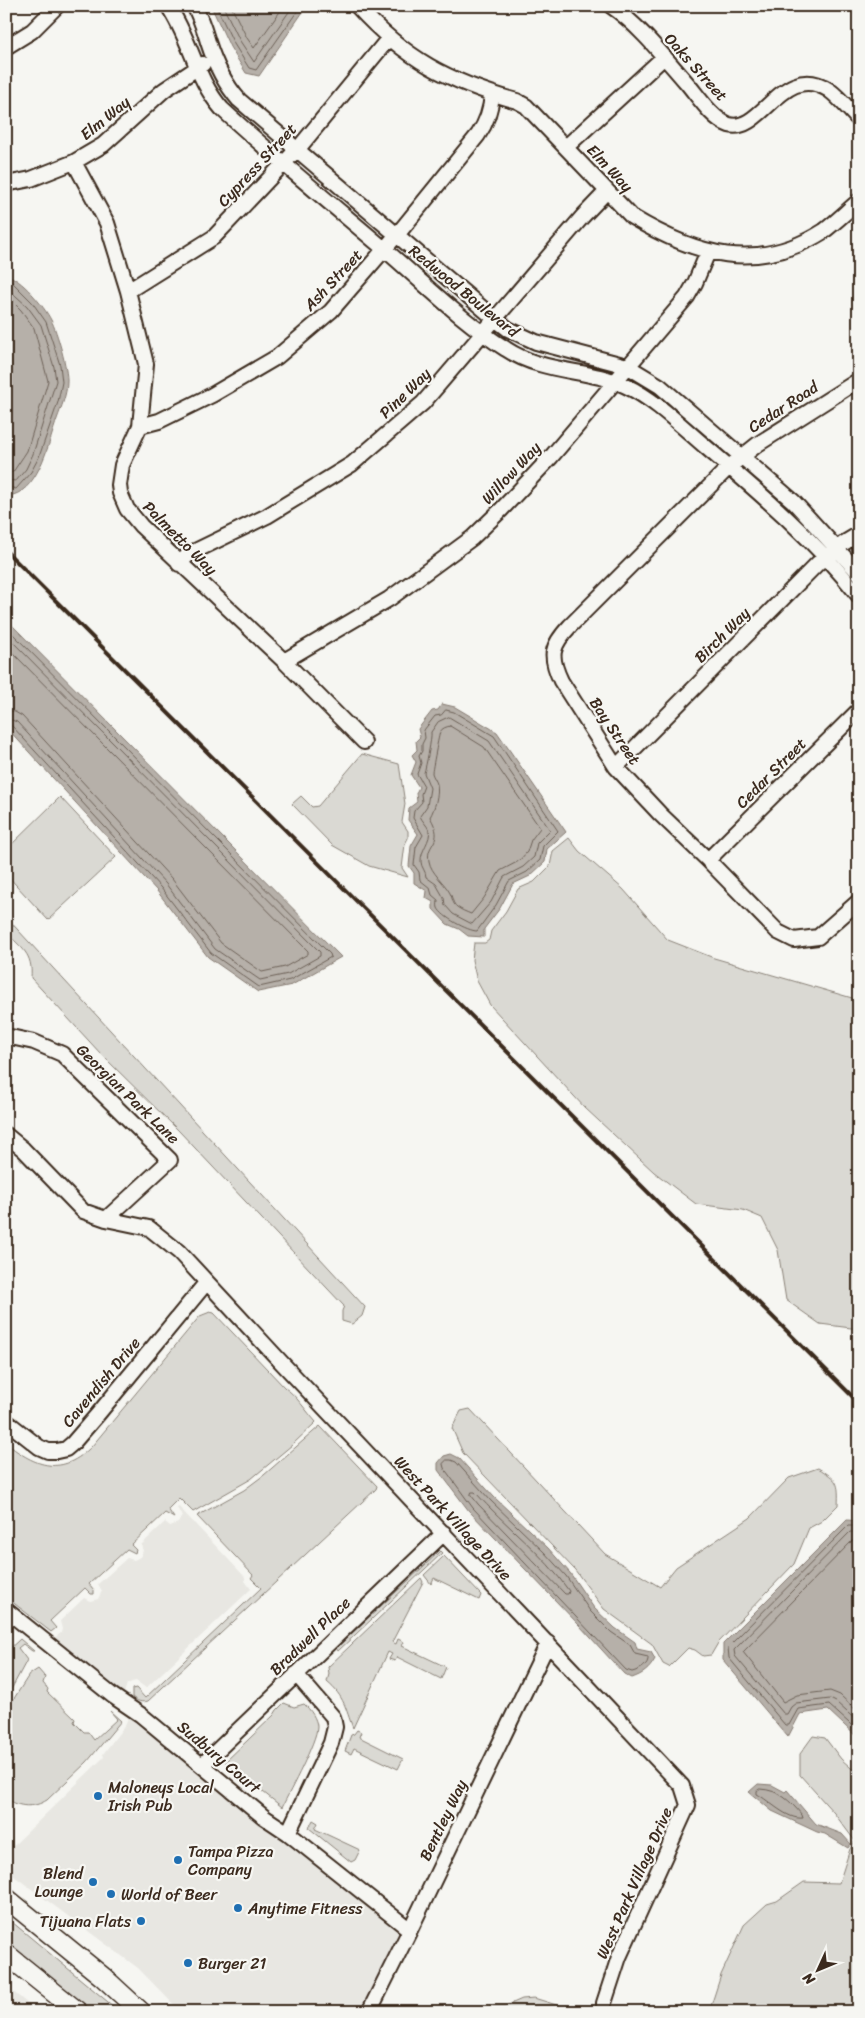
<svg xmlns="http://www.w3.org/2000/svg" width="865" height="2018" font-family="Sriracha,sans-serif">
  <rect width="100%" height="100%" fill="#f6f6f2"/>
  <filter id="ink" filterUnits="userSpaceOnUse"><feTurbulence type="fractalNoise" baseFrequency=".02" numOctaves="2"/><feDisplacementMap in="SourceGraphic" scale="10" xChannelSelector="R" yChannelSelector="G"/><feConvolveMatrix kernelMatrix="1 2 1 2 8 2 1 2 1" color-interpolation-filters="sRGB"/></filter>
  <g filter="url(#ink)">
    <path fill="#e8e7e2" d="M179,1507L245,1577V1581L251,1589L146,1688L136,1681L132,1682L127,1684L124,1693L54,1638L61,1633L62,1629L60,1621L84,1598L90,1601L98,1599L102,1591L98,1584L127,1558L134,1560L140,1557L143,1551L141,1545L165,1522L170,1526L178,1523L182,1516L177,1508Z
      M128,1717L196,1770L258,1823L278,1837L277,1838L283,1840L400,1933L360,2012H181L138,1968L6,1870V1853L104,1757L103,1754L126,1724Z
      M6,1986L38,2012H6Z"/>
    <path fill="#dad9d3" stroke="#8a8278" d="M362,754L399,764L405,804L402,822L408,831V838L405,844L402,868L408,877L369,866L332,845L292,804L301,796L312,807L318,806Z
      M60,797L116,857L48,920L6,874V850Z
      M569,838L579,851L623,889L668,940L714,958L859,1000V1329L820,1324L786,1300L778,1250L762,1218L743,1210L696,1204L654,1172L585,1108L490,1005L477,981L472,960L474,943H485L489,940L491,931L506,911L518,889L534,882L550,866L553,851Z
      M6,917L365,1307L362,1316L352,1324L342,1321V1311L344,1306L179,1131L101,1054L31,978C33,953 22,949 6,932Z
      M210,1312L214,1313L285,1388C295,1394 307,1412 316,1422L292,1445L251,1479L193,1512L179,1498L168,1509L174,1518L165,1513L131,1545L136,1550L135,1553L127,1549L89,1584L94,1590V1594H91L85,1588L50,1621L56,1628L51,1632L6,1597V1443C36,1467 62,1477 92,1446L200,1316Z
      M470,1409L605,1554L660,1587L676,1567L750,1518L789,1478L818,1468C838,1480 839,1482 838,1505L822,1521L809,1528L794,1564L718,1643L711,1655L703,1656L695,1650L688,1648L669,1667L663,1664L652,1644L604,1609L575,1570L463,1453L452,1428L461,1411Z
      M320,1426L377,1486L376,1489L148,1701C141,1703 137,1701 132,1697V1689L136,1688L145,1698L261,1588L251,1578L253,1575L197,1516L244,1490L264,1475Z
      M440,1551L442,1553L338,1651L336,1648Z
      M444,1556L481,1595L479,1600L434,1578L431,1584L424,1575Z
      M421,1578L423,1582L392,1642L396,1644L398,1639L404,1642L402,1646L446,1667L441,1679L397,1657L395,1661L389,1659L392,1654L388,1652L353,1728C345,1708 345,1697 327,1682L329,1674L328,1667Z
      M20,1639L34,1651H32L23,1644L18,1648L27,1660L6,1699V1652Z
      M38,1669L45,1677L43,1683L48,1689L47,1692L75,1719L74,1722L84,1732H88L94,1740L117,1719L110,1711L121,1721L87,1762L47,1800C34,1808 19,1808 6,1798V1711L29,1675Z
      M284,1703L294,1707L304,1704C310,1709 317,1719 317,1727C317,1741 290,1791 282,1807L225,1762L274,1715L277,1710Z
      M357,1730L361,1732L359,1737L403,1759L398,1769L354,1748L351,1754L345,1751L351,1735L354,1734Z
      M813,1736L825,1738L841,1759L859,1775V2012H709L721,1975L744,1925L767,1904L777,1901L804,1882L839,1883L850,1849L855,1841L834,1813L800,1775V1754Z
      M313,1820L318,1823L315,1829L360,1850L355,1860L351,1862L309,1828Z
      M6,1917L114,2007L122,2012H87L6,1943Z
      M534,1998L579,2012H486L489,2006H506L522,1999Z"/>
    <path fill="#b6b0a9" stroke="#857a71" d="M211,6H307L259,76L246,73L230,47Z
      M6,275C21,278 44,306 51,320C57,331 68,370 67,382C67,394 61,408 57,419C49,442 39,488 13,495L6,490Z
      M6,619L341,957L292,985L258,992L208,957L157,891L6,727Z
      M442,704L455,707L497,732L566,832L547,849L545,862L530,876L513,884L500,908L484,929V937L468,936L459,929L447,924L433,909V902L426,898L427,891L414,883V873L409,866L411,846L418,834L408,820L409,808L417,802L416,793L419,787L411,775L416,762L412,755L417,750L416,741L420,737L418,729L432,711L438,710Z
      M451,1454L459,1458L494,1497L548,1548L570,1573L594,1608L615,1628L635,1642L637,1649L651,1652L655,1659C649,1670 643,1674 632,1678L624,1674L580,1626L469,1511L438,1470V1463L444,1456Z
      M847,1520L859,1521V1739L828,1710L800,1714L788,1737L723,1660V1644Z
      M758,1784L772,1785L785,1792L787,1790L816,1824L842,1834L851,1844L848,1848L825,1834L817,1832L772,1811L749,1792Z"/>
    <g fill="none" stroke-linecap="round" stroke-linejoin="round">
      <path stroke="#6c6056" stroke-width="1" d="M216,6L234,44L249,68L256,70L301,6
        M223,6L240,41L254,62L293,6
        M231,6L247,38L254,48L284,6
        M6,280L11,281L32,302L46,322L60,365L62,382L58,402L39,457L31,472L16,489L6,486
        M6,287L27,306L41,325L54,367L56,381L33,454L26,469L16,481L6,480
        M6,295L21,310L34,328L48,381L27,451L13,472L6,473
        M6,627L330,954L331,957L290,980L259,987L211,953L161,888L12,726L6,724
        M6,635L320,952V956L288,974L260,980L215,949L166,884L17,722L6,718
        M6,646L308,951V954L285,967L262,972L221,943L172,879L22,716L15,712L6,710
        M446,710L454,712L494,736L558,831L543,846L540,860L527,872L509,881L496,905L477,931C468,931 442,917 438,908C437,905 438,902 438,900L432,895L430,888L420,880L419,872L414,865L416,847L423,835L413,818L414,811L422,802L421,794L424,786L417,774L421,763L419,756L422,751V744L425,738L424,730L435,716L441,715Z
        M449,717L489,741L550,830L537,843L534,857L523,867L504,877L491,902L472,924L453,914L445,905L444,898L436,884L426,877C426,871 421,867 421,862C420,850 432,840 429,830C427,825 422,821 420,816L427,806L430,788L424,773C426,766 432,738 431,732L438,722Z
        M450,726L484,747L540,828L531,840L527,852L519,861L500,871L484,898L471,914C466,912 461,910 457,907C452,903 453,899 450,893C444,882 431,873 429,861C425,842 446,844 430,817C435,808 439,794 437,784C436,780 433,777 432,773C432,770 439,734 440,732C442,728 446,727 450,726Z
        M447,1460H451L456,1462L491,1501L544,1552L566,1576L590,1611L611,1632L630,1645L635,1654L648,1657C649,1665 640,1670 632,1672L626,1670L473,1508L444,1468L443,1464Z
        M472,1492H475C505,1526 543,1553 569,1591L568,1594H565L478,1504L471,1495Z
        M859,1526H848L728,1647L729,1658L785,1725H789L798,1709L829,1705L859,1732
        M859,1532H850L734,1650L735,1656L784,1714H787L791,1707L796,1703L830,1699L836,1702L859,1723
        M859,1540H853L743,1652L783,1702L797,1695L830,1691L840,1695L859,1713
        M760,1789C780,1790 790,1801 802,1815L803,1818C787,1820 770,1801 757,1794V1791Z"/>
      <g stroke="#3b2a1e" stroke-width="18">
        <path id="minor" d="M168,6C191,39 195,78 222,109C274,157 329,202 383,248C423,282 461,321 506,349C544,374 587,368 626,386C656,400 682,427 707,448C761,494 815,540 859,596
          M194,6C201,18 204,29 208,42C215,64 224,83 239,100L495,319L508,329L536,342L627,366L660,386L793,501L859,573
          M357,6C405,59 449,82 517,101L526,106L632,217C695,255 757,274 824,231C836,222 847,211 859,201
          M611,6C638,24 665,58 686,82C698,96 712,119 729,125C762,134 783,60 829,90C840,98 849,110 859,120
          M6,47L32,31L57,6
          M566,147L664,57
          M74,162L107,223L128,291L146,364L140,426L122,465L119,485L120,493L127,509L141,526L284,661L364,742
          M6,184L31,179L74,162L103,145L164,90L203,64
          M128,291L214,237L302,144L389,38
          M859,380L758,444L729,467L570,626C551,646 549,656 561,681L616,767L660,814L708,860L778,932L794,940L818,937L859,901
          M140,426L159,421L212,395L277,357L331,311L401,230L478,135C487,122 491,110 492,94
          M179,564L189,554L267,516L352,464L423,403L583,216L607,191
          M284,661L389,599L472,538L501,510L551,457L687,297L695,283L708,252
          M616,767L818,563L844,543L859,534
          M708,860L859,710
          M6,1036L34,1042L62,1054L170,1160L106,1219
          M6,1135L23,1149L83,1211L106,1219L149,1228L179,1252L281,1362L682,1786L688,1805L619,1957L604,2003V2012
          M6,1421L39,1447L48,1451H57L66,1449L73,1443L98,1414L206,1283
          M6,1610L113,1696L141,1715L264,1817L288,1833L410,1930
          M202,1765L444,1533
          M288,1833L331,1743L335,1727L333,1717L296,1674
          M369,2012L410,1930L548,1643"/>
      </g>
      <g stroke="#3b2a1e" stroke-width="22">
        <path id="secondary" d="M6,1898L103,1977L141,2012
          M6,1954L78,2012"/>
      </g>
      <use href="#minor" stroke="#f6f6f2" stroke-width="14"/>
      <use href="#secondary" stroke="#f6f6f2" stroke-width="19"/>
      <path stroke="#3b2a1e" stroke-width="4" d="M6,551L859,1403"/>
    </g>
  </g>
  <g fill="#1f6fb2" stroke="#f6f6f2" stroke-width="2">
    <circle cx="98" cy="1796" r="5"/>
    <circle cx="178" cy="1860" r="5"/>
    <circle cx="93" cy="1882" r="5"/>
    <circle cx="111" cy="1894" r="5"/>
    <circle cx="238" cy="1908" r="5"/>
    <circle cx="141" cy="1921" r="5"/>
    <circle cx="188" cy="1963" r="5"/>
  </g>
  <g text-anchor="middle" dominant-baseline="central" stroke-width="4.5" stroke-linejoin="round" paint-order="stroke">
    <g font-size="16" fill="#3b2a1e" stroke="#f6f6f2">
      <text transform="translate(696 67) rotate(48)">Oaks Street</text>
      <text transform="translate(105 118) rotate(-39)">Elm Way</text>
      <text transform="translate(257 165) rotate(-47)">Cypress Street</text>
      <text transform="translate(610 168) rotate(47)">Elm Way</text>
      <text transform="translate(333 280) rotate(-47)">Ash Street</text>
      <text transform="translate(464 291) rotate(39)">Redwood Boulevard</text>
      <text transform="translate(405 393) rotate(-44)">Pine Way</text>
      <text transform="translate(783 407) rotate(-33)">Cedar Road</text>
      <text transform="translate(511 473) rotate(-47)">Willow Way</text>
      <text transform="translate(180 538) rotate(45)">Palmetto Way</text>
      <text transform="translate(722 635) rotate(-45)">Birch Way</text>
      <text transform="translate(615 731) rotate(56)">Bay Street</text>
      <text transform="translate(771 773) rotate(-45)">Cedar Street</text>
      <text transform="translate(128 1094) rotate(44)">Georgian Park Lane</text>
      <text transform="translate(101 1382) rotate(-50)">Cavendish Drive</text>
      <text transform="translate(453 1518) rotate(47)">West Park Village Drive</text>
      <text transform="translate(310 1636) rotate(-44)">Bradwell Place</text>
      <text transform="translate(219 1757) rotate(40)">Sudbury Court</text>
      <text transform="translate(443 1820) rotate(-64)">Bentley Way</text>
      <text transform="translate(634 1883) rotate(-66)">West Park Village Drive</text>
    </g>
    <g font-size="16" fill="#3b2a1e" stroke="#f6f6f2" text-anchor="start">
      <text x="108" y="1787">Maloneys Local<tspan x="108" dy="18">Irish Pub</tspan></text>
      <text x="188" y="1851">Tampa Pizza<tspan x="188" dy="18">Company</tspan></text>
      <text x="83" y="1873" text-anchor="end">Blend<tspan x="83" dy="18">Lounge</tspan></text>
      <text x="121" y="1894">World of Beer</text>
      <text x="248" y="1908">Anytime Fitness</text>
      <text x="131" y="1921" text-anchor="end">Tijuana Flats</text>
      <text x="198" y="1963">Burger 21</text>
    </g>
  </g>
  <rect width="865" height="2018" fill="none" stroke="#f6f6f2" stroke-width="25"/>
  <rect x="12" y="12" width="840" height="1993" fill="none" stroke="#3b2a1e" stroke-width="2" filter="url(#ink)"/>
  <g transform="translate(818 1970) rotate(226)" stroke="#f6f6f2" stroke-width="4" paint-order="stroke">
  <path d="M0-4L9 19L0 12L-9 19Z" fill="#3b2a1e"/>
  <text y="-8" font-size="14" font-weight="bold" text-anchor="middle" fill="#3b2a1e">N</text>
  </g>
</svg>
